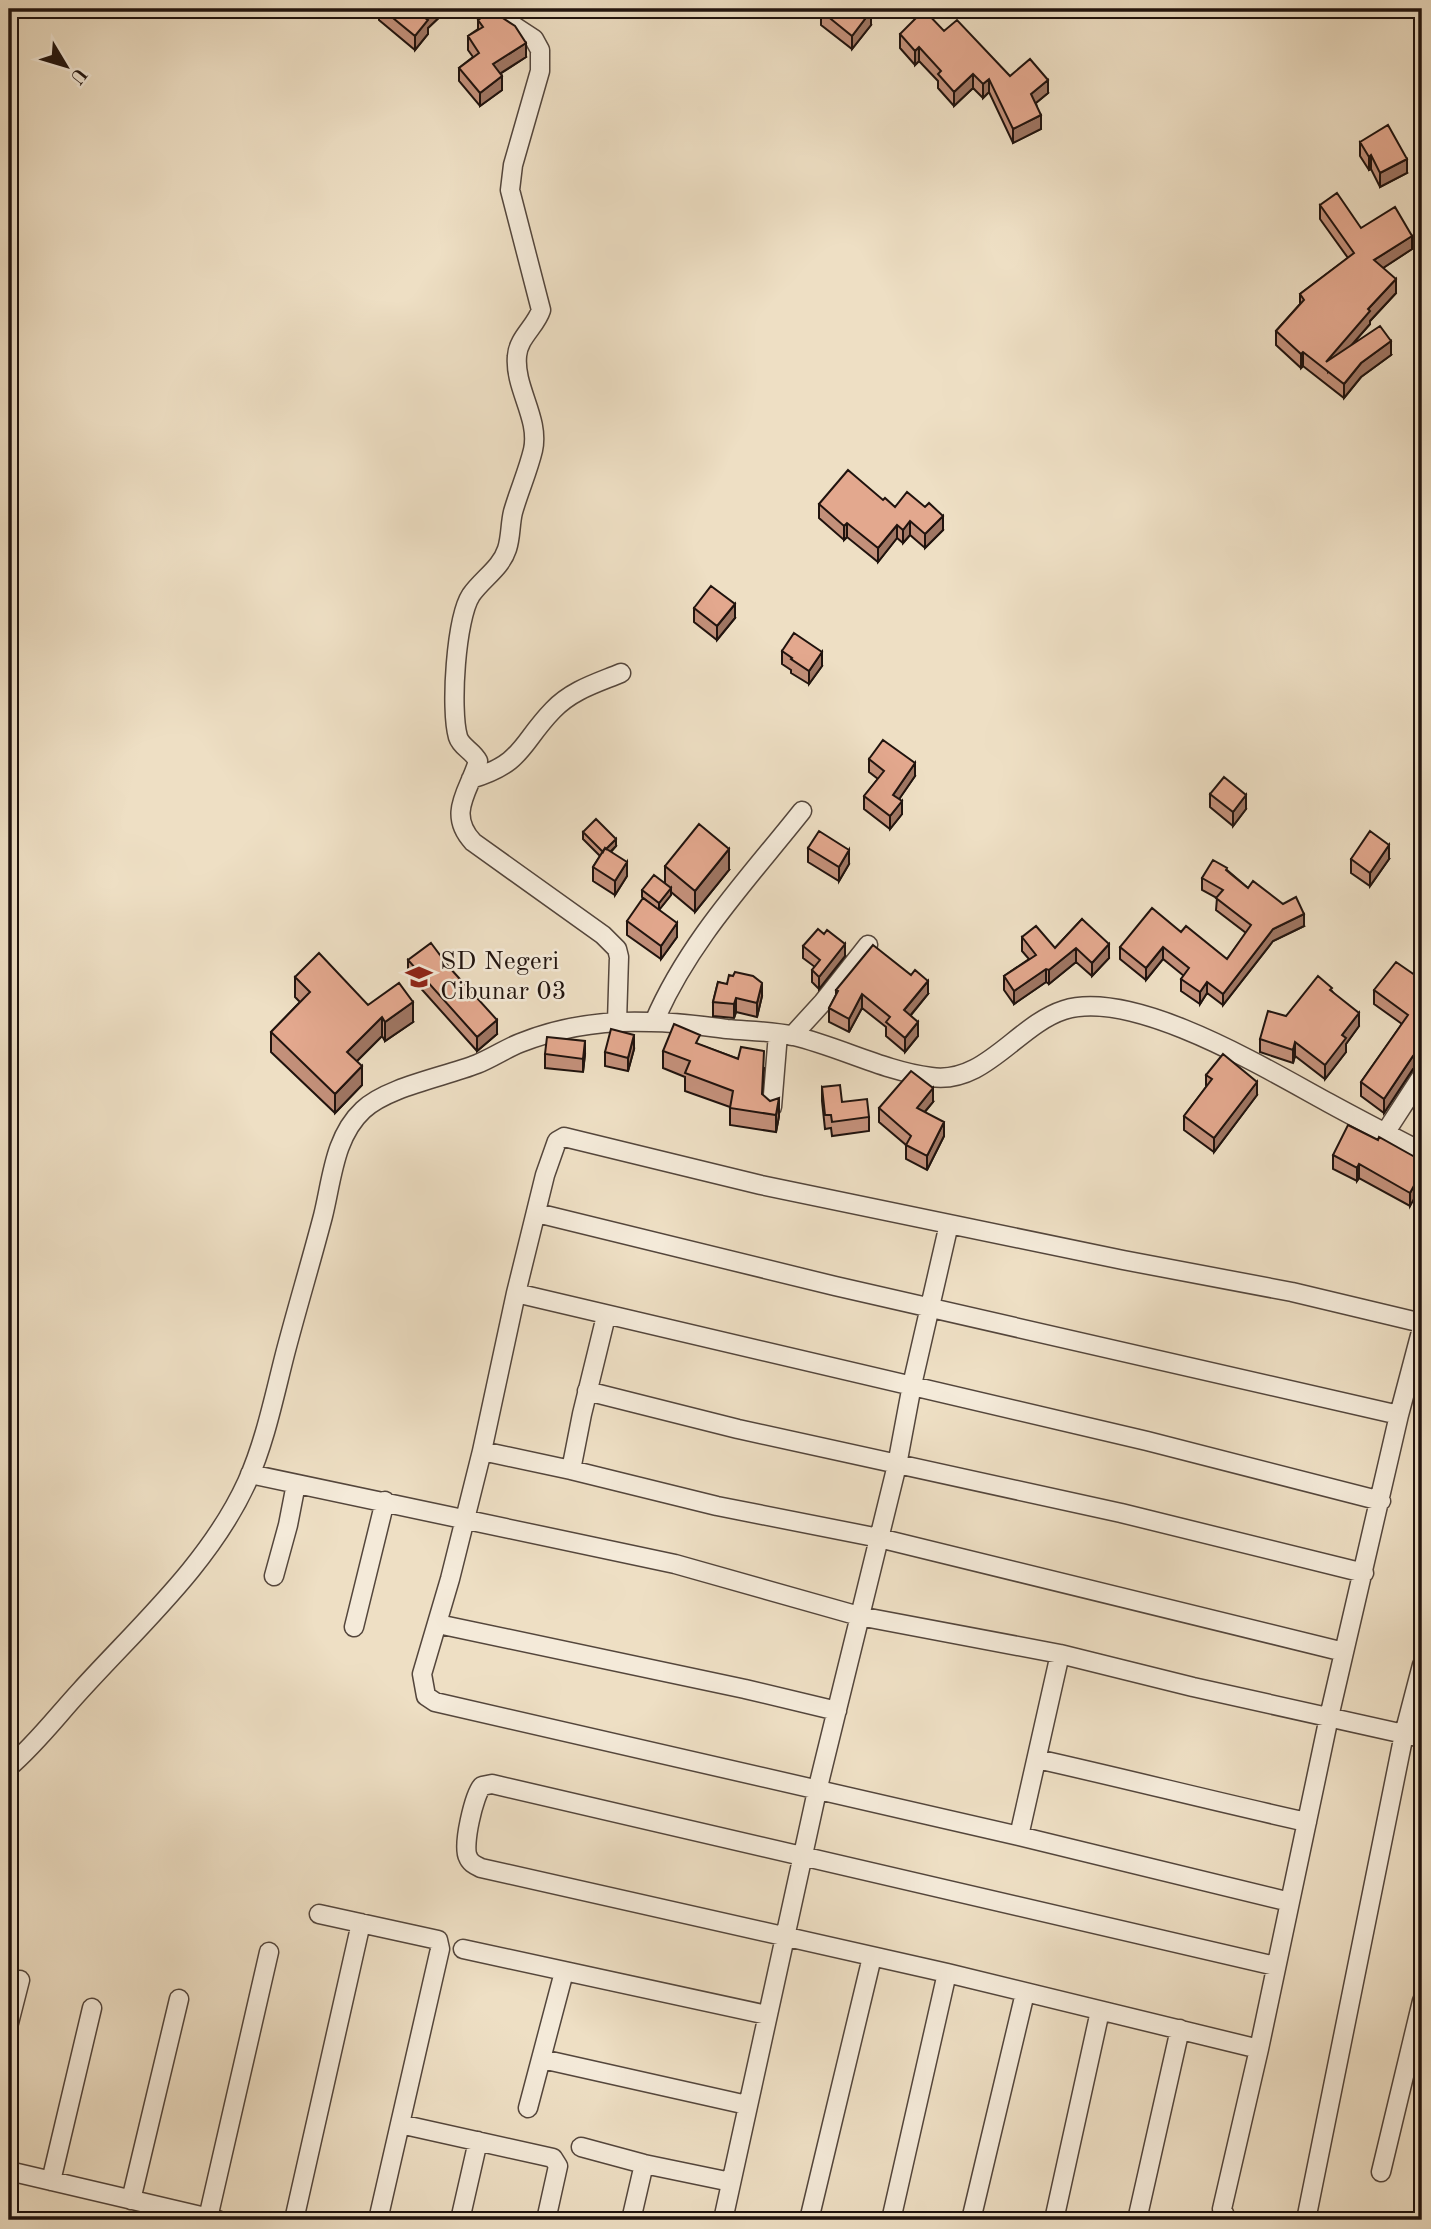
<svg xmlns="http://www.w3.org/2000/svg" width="1431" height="2229" font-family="'Old Standard TT',serif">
  <rect width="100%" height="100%" fill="#eedfc4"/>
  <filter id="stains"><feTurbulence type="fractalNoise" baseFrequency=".00286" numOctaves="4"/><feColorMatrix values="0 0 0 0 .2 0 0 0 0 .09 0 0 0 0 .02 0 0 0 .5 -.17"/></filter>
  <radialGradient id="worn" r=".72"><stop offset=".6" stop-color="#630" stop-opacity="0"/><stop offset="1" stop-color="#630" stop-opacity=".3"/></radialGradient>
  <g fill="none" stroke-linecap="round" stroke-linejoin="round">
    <g stroke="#54463c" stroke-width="21">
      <path id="street" d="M488,9L534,39L540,50V71L513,165L510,190L541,310C536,326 518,338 517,356C514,388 540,418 533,450C528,471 519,491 513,512C510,524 511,537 507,549C501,568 482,579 471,595C456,618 450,709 458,737C461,747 473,751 478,761C470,790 446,813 473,842L603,935L617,949L619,957L617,1022
        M471,779C524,763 520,744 553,710C572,690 597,683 621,673
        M654,1022C688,942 748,879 802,811
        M792,1036L823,1002L868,945
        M772,1107L778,1034
        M1385,1133L1422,1076
        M537,1213L835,1286L1399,1415
        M516,1293L1147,1441L1381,1501
        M587,1391L738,1429L1121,1513L1364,1573
        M482,1451L571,1470L717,1506L879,1538L1344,1652
        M571,1470L582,1414L606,1316
        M250,1474L675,1564L859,1616L1060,1654L1193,1687L1422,1738
        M274,1576L288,1525L296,1484
        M438,1624L745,1689L837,1711
        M354,1627L385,1501
        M1037,1759C1127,1779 1216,1802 1307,1822
        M9,1767C36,1744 57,1716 81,1690C140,1625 210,1563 247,1482C265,1442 274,1397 285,1354C297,1308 311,1262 323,1216C332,1180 334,1137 363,1110C387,1087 444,1077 477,1064C492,1058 505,1049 520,1043C562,1026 606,1020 651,1022C676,1022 702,1026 727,1029C749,1031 772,1031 794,1036C840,1047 884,1071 931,1077C985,1085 1017,1025 1064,1010C1134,988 1268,1070 1329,1103C1360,1120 1391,1136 1422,1152
        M1019,1836L1060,1654
        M1290,1902L1019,1836L435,1702L426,1696L422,1674L450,1579L482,1451L516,1293L545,1175L557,1141L564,1137L761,1185L1123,1260L1292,1292L1422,1323
        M319,1914L438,1940L440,1949L378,2220
        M463,1949L767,2015
        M9,2023L20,1980
        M1259,2049L947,1973L481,1868C475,1865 470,1863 468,1857C462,1846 474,1795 482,1786L492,1784L1275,1966
        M542,2059L747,2105
        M528,2108L564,1972
        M400,2124L553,2158L558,2166L546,2220
        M581,2147L644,2164L731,2182
        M9,2171L218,2220
        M1381,2172L1422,2001
        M51,2181L92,2008
        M131,2200L179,1999
        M208,2218L269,1952
        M294,2220L361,1923
        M460,2220L478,2141
        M631,2220L644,2164
        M723,2220L817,1791L897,1465L912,1385L949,1224
        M809,2220L872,1957
        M891,2220L947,1973
        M971,2220L1025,1993
        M1054,2220L1100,2011
        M1137,2220L1180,2029
        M1227,2220L1222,2209L1259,2049L1329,1717L1399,1415L1422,1328
        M1306,2220L1404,1734L1422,1665"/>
    </g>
    <use href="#street" stroke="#f4ead9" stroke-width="18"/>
  </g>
  <path fill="#c3907a" stroke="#20130e" stroke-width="2" d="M379,9H447V10L428,28V34L415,50L379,20Z
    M821,11L871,25L852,49L821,25Z
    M478,20L526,57L500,74L502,90L480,106L459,81V68L473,57L468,50V36L478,29Z
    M944,31L1010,76L1048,93L1036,103L1041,129L1013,143L989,92L983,98L973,88L954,106L938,88V81L919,61L915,65L900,48V34Z
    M1360,142L1407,173L1380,187L1371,169L1369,170L1360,156Z
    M1320,205L1361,228L1412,249L1383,268L1396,293L1370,321V324L1352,344L1391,355L1361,377L1344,398L1303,366L1301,368L1276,345V331L1300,304V294L1348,258L1320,219Z
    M1422,247V271L1420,265V248Z
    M883,500L895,507L943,530L925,548L910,535L903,543L897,538L878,562L847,537L844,540L819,518V504Z
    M694,608L735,618L717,640L694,622Z
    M782,651L822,666L809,684L791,673V670L782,664Z
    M869,759L915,776L899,799L902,814L890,829L864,809V796L878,779L869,772Z
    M1210,794L1246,809L1233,826L1210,807Z
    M583,832L616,846L611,852L627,876L615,895L593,881V867L600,856L583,839Z
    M808,848L849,864L839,881L808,862Z
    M1351,859H1389L1370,886L1351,873Z
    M665,866L729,870L695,912L671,892V895L659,910L677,937L661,959L627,935V921L655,907L642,897V890L665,883Z
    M1227,870L1248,888L1304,926L1273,941L1223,1005L1207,993L1200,1004L1181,991V979L1184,976L1163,959L1146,980L1120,959V947L1181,932L1227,959L1246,933L1216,910L1217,898L1202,890V878Z
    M1082,919L1109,958L1092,976L1076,962L1049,984L1046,982L1014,1004L1004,990V976L1029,959L1022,951V937L1055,948Z
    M803,946L845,956L819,989L812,982V970L815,967L803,958Z
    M408,960L497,1034L477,1051L408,974Z
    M295,977L413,1022L385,1041L382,1036L357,1061L362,1085L335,1113L271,1052V1032L300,1002L295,997Z
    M1422,980V1066H1417L1413,1069L1384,1113L1361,1096V1082L1402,1024L1374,1004V990Z
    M718,982L762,996L757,1017L736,1012L734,1018L713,1016V1002Z
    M836,990L928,994L911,1015L918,1036L905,1052L886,1036V1027L862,1008L849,1032L829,1022V1008L836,995Z
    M1332,991L1359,1026L1346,1044V1052L1325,1079L1295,1056L1293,1063L1260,1052V1039L1286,1016Z
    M700,1045L764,1068L762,1095L779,1116L776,1132L730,1125V1107L685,1091V1077L663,1068V1051Z
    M634,1049L628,1071L605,1066V1052Z
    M545,1054H585L583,1072L545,1068Z
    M1206,1075L1257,1095L1214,1152L1184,1130V1116L1206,1087Z
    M822,1087L842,1102L869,1117V1131L832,1136L831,1128L825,1129L822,1101Z
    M933,1102L925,1112L944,1136L927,1170L906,1159V1145L879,1122V1108Z
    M1378,1140L1422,1161L1410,1206L1359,1178L1357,1181L1333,1169V1155Z"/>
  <path fill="#9f7663" stroke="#20130e" stroke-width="2" d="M434,9H447V10L428,28V34L415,50V36L425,18Z
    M871,11V25L852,49V36Z
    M526,43V57L493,78V64Z
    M919,47V61L915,65V51Z
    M973,74V88L954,106V92Z
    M502,76V90L480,106V93Z
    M989,79V92L983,98V84Z
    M1048,80V93L1031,107V94Z
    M1041,115V129L1013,143V129Z
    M1371,155V169L1369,170V157Z
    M1407,159V173L1380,187V173Z
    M1412,236V249L1374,274V260Z
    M1396,279V293L1370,321V324L1328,372L1326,362L1368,309Z
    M1391,341V355L1361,377L1344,398V384L1361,363Z
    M1303,352V366L1301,368V354Z
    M943,516V530L925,548V534Z
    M910,521V535L903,543V530Z
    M847,523V537L844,540V526Z
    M897,525V538L878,562V548Z
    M735,604V618L717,640V626Z
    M822,652V666L809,684V671Z
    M915,763V776L893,808V795Z
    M1246,795V809L1233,826V812Z
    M902,801V814L890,829V816Z
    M616,839V846L603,859V852Z
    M1389,845V859L1370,886V873Z
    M729,849V870L695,912V891Z
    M849,850V864L839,881V867Z
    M627,862V876L615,895V881Z
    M671,888V895L659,910V903Z
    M1304,914V926L1273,941L1223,1005V994L1273,929Z
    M677,923V937L661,959V946Z
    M845,944V956L819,989V977Z
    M1109,944V958L1092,976V963Z
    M1163,947V959L1146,980V968Z
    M1076,948V962L1049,984V970Z
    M1046,969V982L1014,1004V991Z
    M928,981V994L904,1023V1010Z
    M1207,982V993L1200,1004V992Z
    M762,983V996L757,1017V1003Z
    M862,994V1008L849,1032V1019Z
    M736,998V1012L734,1018V1004Z
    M413,1002V1022L385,1041V1022Z
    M1359,1013V1026L1346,1044V1052L1325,1079V1065L1342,1035Z
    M382,1017V1036L347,1071V1052Z
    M497,1020V1034L477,1051V1037Z
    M918,1022V1036L905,1052V1038Z
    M634,1035V1049L628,1071V1058Z
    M585,1041V1054L583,1072V1059Z
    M1295,1042V1056L1293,1063V1050Z
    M1417,1052V1066L1413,1069L1384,1113V1099L1413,1056Z
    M362,1066V1085L335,1113V1094Z
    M1257,1082V1095L1214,1152V1138Z
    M933,1088V1102L917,1121V1108Z
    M779,1098V1116L776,1132V1115Z
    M944,1122V1136L927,1170V1156Z
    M1359,1164V1178L1357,1181V1168Z
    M1422,1171V1185L1410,1206V1193Z"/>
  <path fill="#e3a88e" stroke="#20130e" stroke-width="2" d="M382,9H434L425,18L428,20L415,36Z
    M823,9H868L871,11L852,36L821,11Z
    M924,10L944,31L957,20L1010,76L1030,59L1048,80L1031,94L1041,115L1013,129L989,79L983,84L973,74L954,92L938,74L941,71L919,47L915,51L900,34Z
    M492,11L515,26L526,43L493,64L502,76L480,93L459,68L479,53L468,36L483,27L478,20Z
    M1388,125L1407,159L1380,173L1371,155L1369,157L1360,142Z
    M1337,193L1361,228L1395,207L1412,236L1374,260L1396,279L1368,309L1370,311L1326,362L1380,326L1391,341L1361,363L1344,384L1303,352L1301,354L1276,331L1304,300L1300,294L1354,253L1320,205Z
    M848,470L883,500L885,498L895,507L907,492L925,507L929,503L943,516L925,534L910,521L903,530L897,525L878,548L847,523L844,526L819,504Z
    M711,586L735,604L717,626L694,608Z
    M794,633L822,652L809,671L791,659L792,658L782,651Z
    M883,740L915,763L893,795L902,801L890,816L864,796L884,771L869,759Z
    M1224,777L1246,795L1233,812L1210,794Z
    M596,819L616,839L606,849L605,848L603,852L583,832Z
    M699,824L729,849L695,891L665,866Z
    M819,831L849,850L839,867L808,848Z
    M1370,831L1389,845L1370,873L1351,859Z
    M605,848L627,862L615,881L593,867Z
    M1213,860L1227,868L1226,870L1248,888L1253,881L1283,904L1296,897L1304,914L1273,929L1223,994L1207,982L1200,992L1181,979L1189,968L1163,947L1146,968L1120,947L1152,908L1181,932L1186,926L1227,959L1251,925L1216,898L1223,890L1202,878Z
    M654,875L671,888L659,903L642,890Z
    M643,898L677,923L661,946L627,921Z
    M1082,919L1109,944L1092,963L1076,948L1049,970L1046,969L1014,991L1004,976L1036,955L1022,937L1036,926L1055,948Z
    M818,929L824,934L827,930L845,944L819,977L812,970L820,960L803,946Z
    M431,943L449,967L497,1020L477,1037L408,960Z
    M873,945L911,975L915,970L928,981L904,1010L918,1022L905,1038L886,1022L890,1017L862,994L849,1019L829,1008L838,991L836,990Z
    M319,953L368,1005L399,983L413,1002L385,1022L382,1017L347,1052L362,1066L335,1094L271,1032L310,992L295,977Z
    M1396,962L1422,980V1052H1417L1413,1056L1384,1099L1361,1082L1408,1015L1374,990Z
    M735,972L753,976L762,983L757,1003L736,998L734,1004L713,1002L718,982L727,984L729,975L733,976Z
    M1318,976L1332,988L1330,990L1359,1013L1342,1035L1346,1038L1325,1065L1295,1042L1293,1050L1260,1039L1268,1011L1286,1016Z
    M674,1024L700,1035L696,1043L738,1059L741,1047L764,1051L762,1094L770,1101L779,1098L776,1115L730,1108L733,1091L685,1073L690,1061L663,1051Z
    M611,1029L634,1035L628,1058L605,1052Z
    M547,1037L585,1041L583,1059L545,1054Z
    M1223,1054L1257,1082L1214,1138L1184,1116L1212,1079L1206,1075Z
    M911,1071L933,1088L917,1108L944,1122L927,1156L906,1145L911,1136L879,1108Z
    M840,1085L842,1102L867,1099L869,1117L832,1122L831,1115H825L822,1087Z
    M1348,1125L1378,1140L1379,1137L1422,1161V1171L1410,1193L1359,1164L1357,1168L1333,1155Z"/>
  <defs>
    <g id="school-bare" transform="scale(2.1)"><path d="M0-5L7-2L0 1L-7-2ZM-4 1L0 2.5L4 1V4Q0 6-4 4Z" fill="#8f2418" stroke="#f4ead9" stroke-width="2.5" paint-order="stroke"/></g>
  </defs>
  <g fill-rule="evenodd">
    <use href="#school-bare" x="419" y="977"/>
  </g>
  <g text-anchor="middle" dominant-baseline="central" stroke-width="5" stroke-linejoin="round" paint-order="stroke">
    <g font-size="26" fill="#20130e" stroke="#f4ead9" text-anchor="start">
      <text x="440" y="962">SD Negeri<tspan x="440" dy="30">Cibunar 03</tspan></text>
    </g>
  </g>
  <rect width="1431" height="2229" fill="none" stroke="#eedfc4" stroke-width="35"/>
  <rect x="10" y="10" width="1410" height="2208" fill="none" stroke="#20130e" stroke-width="3.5"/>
  <rect x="18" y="18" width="1396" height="2194" fill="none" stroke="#20130e" stroke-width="2"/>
  <g transform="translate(66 66) rotate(128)" stroke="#f4ead9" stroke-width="5" paint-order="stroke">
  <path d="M0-5L12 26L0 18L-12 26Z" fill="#20130e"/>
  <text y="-10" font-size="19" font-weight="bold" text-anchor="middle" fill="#20130e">U</text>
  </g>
  <rect width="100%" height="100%" filter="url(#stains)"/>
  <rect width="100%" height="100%" fill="url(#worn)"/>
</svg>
